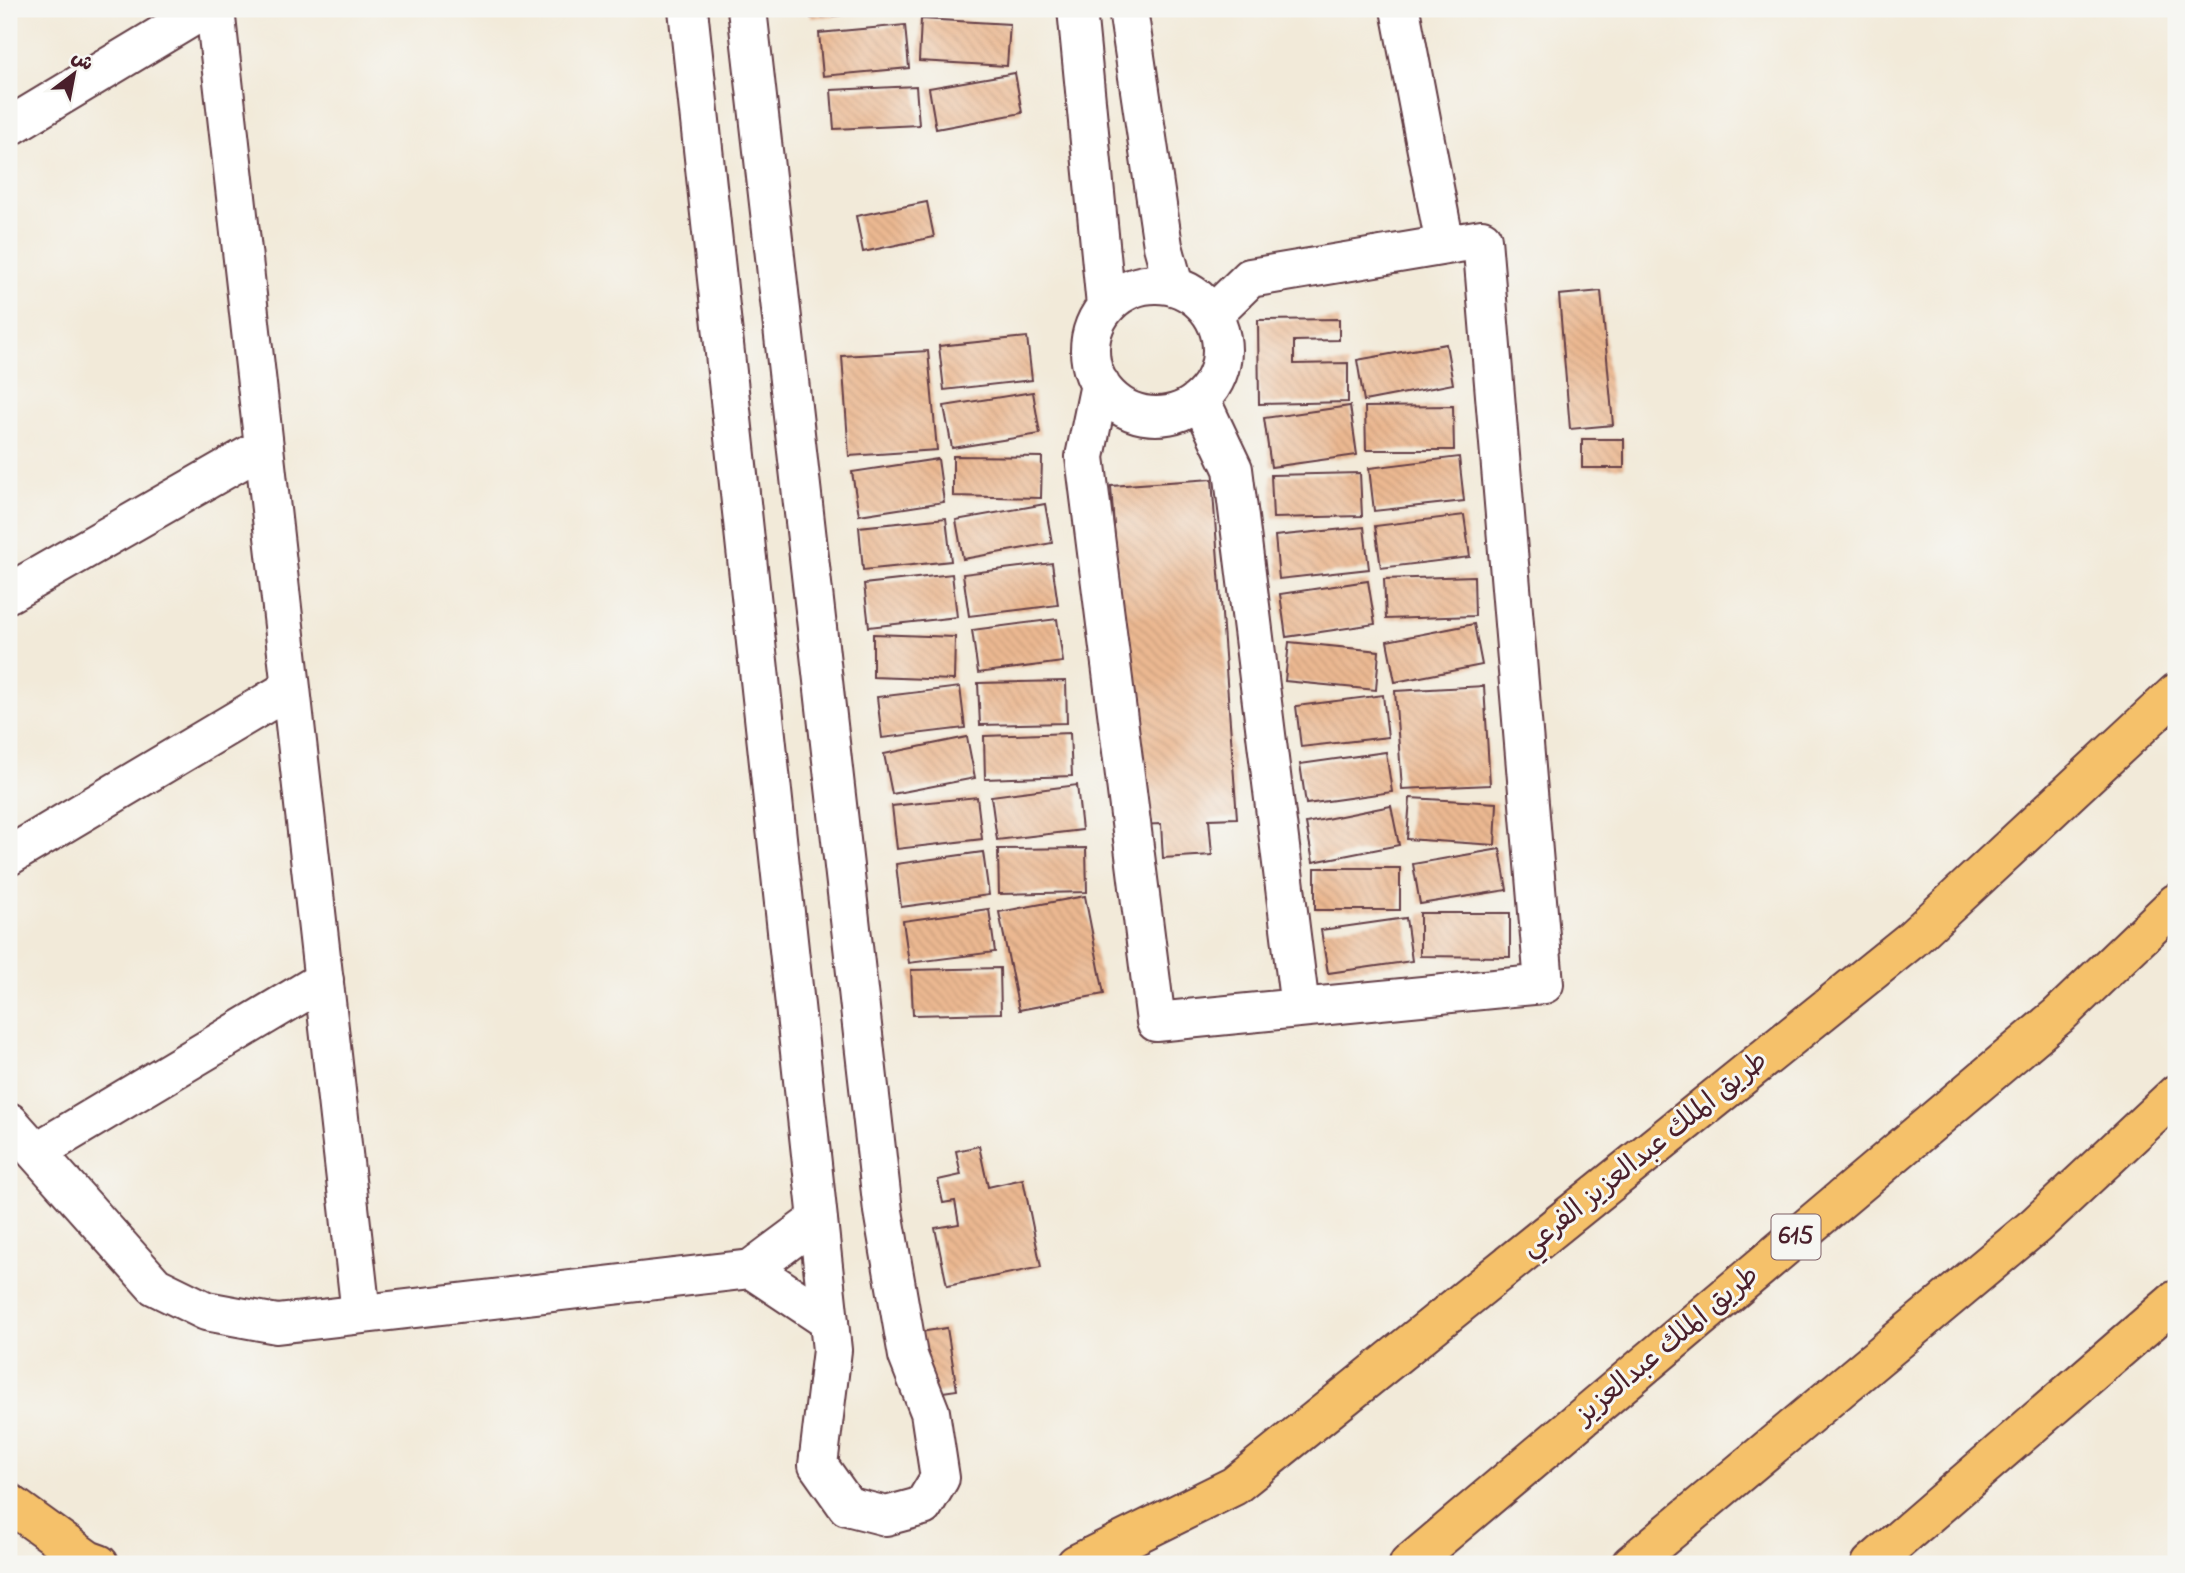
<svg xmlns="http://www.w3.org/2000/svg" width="2185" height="1573" font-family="'Indie Flower','Playpen Sans Arabic',sans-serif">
  <defs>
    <pattern id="building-back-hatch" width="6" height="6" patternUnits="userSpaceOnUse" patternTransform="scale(1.75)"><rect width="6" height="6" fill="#ebb891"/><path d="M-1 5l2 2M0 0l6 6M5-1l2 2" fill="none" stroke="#cb9e7d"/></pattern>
  </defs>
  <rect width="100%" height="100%" fill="#f6f6f2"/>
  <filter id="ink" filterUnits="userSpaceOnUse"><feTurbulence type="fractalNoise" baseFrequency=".0143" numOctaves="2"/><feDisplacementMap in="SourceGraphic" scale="14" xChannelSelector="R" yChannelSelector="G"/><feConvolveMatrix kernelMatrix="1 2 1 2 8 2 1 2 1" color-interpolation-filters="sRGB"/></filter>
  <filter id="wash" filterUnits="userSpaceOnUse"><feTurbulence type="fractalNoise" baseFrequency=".00686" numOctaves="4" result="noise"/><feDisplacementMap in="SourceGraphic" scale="28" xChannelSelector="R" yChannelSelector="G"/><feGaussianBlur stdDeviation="1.57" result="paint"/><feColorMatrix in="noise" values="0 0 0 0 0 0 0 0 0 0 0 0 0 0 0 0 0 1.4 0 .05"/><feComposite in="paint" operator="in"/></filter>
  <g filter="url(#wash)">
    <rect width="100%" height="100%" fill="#f2ead9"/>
    <g id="blocks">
      <path fill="url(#building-back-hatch)" d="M810,9H886V11L811,18Z
        M921,19L1010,24L1007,66L919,61Z
        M905,25L909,68L823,76L819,33Z
        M1015,73L1022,113L936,129L929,88Z
        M916,86L919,125L834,129L831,90Z
        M927,202L934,237L863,252L856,216Z
        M1601,291L1613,425L1570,429L1559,295Z
        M1339,319V340L1294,341V364L1348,363V402L1259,404L1258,320Z
        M1027,337L1032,380L944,390L939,346Z
        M1446,344L1453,384L1364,401L1357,360Z
        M928,351L937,450L849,456L842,356Z
        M1033,392L1040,434L952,448L944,406Z
        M1350,406L1357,455L1271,467L1264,418Z
        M1453,406L1454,450H1366L1365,407Z
        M1582,439H1624V468H1582Z
        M953,456L1042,457L1041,498L953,496Z
        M1459,457L1464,501L1374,511L1369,468Z
        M938,459L944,502L859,515L852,472Z
        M1360,473L1362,516L1273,518L1271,475Z
        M1212,479L1237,818L1209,819L1212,855L1163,858L1161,824L1136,825L1111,486Z
        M1045,504L1052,543L963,559L956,520Z
        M1464,515L1470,557L1381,568L1375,526Z
        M946,518L951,561L863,570L859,527Z
        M1364,527L1369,569L1279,579L1275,536Z
        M1052,563L1058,605L969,616L963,574Z
        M952,574L957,617L869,627L864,584Z
        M1474,576L1475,616L1386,619L1384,579Z
        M1368,581L1375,624L1286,637L1280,594Z
        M1057,619L1063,662L978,673L972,630Z
        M1474,624L1482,665L1395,682L1387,641Z
        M873,634L955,637L954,680L873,677Z
        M1289,642L1379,651L1376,690L1285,681Z
        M1066,681L1067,723L980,725L978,683Z
        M1484,686L1490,785L1402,789L1395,691Z
        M960,687L965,728L882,738L877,697Z
        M1383,695L1388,737L1301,747L1296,706Z
        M1070,733L1072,776L985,779L984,736Z
        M967,737L975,778L892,794L884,754Z
        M1386,752L1392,792L1306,804L1300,764Z
        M1077,785L1082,830L997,840L991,796Z
        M977,797L982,839L897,849L892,806Z
        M1410,798L1497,803L1495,845L1407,839Z
        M1391,806L1399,845L1313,862L1306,823Z
        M1086,848L1087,892L999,894L998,849Z
        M1500,849L1507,890L1420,904L1413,864Z
        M983,852L989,895L901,907L896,864Z
        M1315,868H1400V910H1315Z
        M1085,896L1104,994L1019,1010L999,912Z
        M989,909L995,952L909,963L903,921Z
        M1420,913H1510V957L1420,956Z
        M1406,918L1412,961L1328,973L1321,930Z
        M1000,968L1001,1013L913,1015L911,970Z
        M979,1146L988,1187L1023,1179L1041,1267L947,1286L935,1228L959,1224L955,1201L943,1203L938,1180L961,1175L956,1151Z
        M947,1328L957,1390L915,1396L906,1334Z"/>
    </g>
  </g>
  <g filter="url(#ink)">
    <use href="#blocks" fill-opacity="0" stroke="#633d45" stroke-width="2"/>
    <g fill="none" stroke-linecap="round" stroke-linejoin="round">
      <g stroke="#633d45" stroke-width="42">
        <path id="minor" d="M215,9L361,1314
          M688,9L832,1350L818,1465L847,1506L886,1516L923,1506L940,1478L930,1412L908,1356L883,1211L747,9
          M1077,9L1106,306
          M1128,9L1163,246L1174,286
          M1400,9L1445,245
          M9,127L205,9
          M1090 350a66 66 0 1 1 132 0a66 66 0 1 1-132 0Z
          M1100,384L1085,457L1156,1022L1544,984L1482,239L1250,278L1212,315
          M1200,399L1233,469L1300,1008
          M9,593L264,447
          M9,856L291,688
          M9,1122L155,1286L206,1311L277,1324L751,1269L818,1219
          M36,1152L324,980
          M751,1269L829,1321"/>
      </g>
      <g stroke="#633d45" stroke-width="42">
        <path id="major" d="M9,1503L88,1560L99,1564
          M1076,1564L1234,1486L1911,940L2176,693
          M1871,1564L2176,1300"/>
      </g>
      <g stroke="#633d45" stroke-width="42">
        <path id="highway" d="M1409,1564L2058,1016L2176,903
          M1631,1564L2036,1225L2176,1094"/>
      </g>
      <use href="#minor" stroke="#fff" stroke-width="38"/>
      <use href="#major" stroke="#f5c16b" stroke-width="38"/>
      <use href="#highway" stroke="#f5c16b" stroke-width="38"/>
    </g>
  </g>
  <g text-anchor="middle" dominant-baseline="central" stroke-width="6" stroke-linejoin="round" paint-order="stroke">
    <rect fill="#f6f6f2" stroke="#7e6067" stroke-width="2" x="1771.5" y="1214.5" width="49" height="45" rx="5"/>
    <g font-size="26" font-weight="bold" fill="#4a1f2b">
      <text x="1796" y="1237">615</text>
    </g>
    <g font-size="28" fill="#4a1f2b" stroke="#f6f6f2">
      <text transform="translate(1645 1155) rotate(-39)">طريق الملك عبدالعزيز الفرعي</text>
      <text transform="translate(1668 1346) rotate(-40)">طريق الملك عبدالعزيز</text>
    </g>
  </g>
  <rect width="2185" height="1573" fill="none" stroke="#f6f6f2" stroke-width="35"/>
  <g transform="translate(74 74) rotate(32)" stroke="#f6f6f2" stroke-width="5" paint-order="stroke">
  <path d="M0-5L12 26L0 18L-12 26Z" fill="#4a1f2b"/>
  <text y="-10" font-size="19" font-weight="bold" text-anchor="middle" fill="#4a1f2b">ش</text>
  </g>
</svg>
